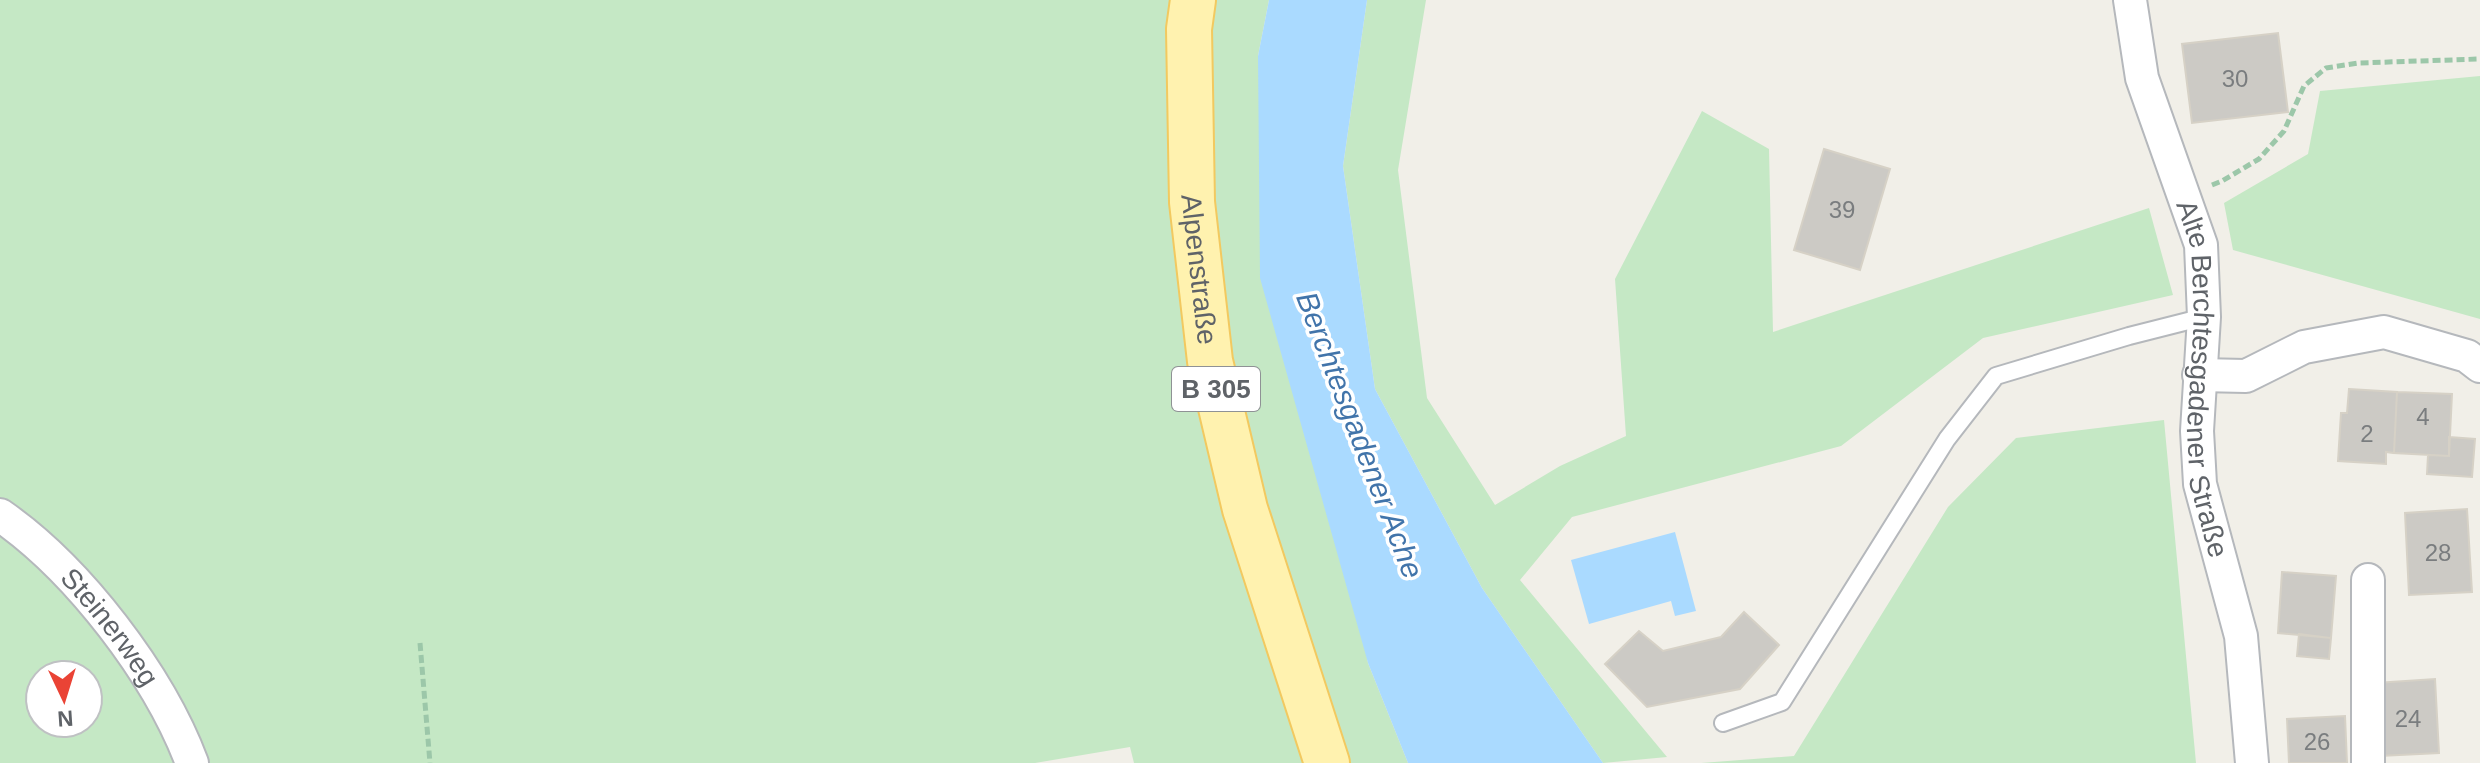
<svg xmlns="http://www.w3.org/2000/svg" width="2480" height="763" font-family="Arial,sans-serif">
  <rect width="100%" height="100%" fill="#f1efe8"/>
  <path fill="#c5e8c5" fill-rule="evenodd" d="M0,0H1269L1258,56L1368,663L1408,763H1134L1130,747L1035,763H202L0,501Z
    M1367,0H1426L1398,170L1427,398L1495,505L1560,466L1626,436L1615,279L1702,111L1769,149L1773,332L2149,208L2173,295L1983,338L1841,446L1572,517L1520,580L1667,757L1603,763L1482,588L1375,389L1343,166Z
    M2480,76V319L2233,250L2224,203L2308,154L2320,91Z
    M2164,420L2196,763H1701L1794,756L1948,507L2016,438Z
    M0,534L75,601L128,673L179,763H0ZM40,675H88V723H40Z"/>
  <path fill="#aadaff" d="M1269,0H1367L1343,166L1375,389L1482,588L1603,763H1408L1368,663L1260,278L1258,56Z
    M1675,532L1696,611L1675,616L1671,601L1589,624L1571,560Z"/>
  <path fill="#cccac5" stroke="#d6d1c6" stroke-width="2" d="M2278,33L2288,112L2192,123L2182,44Z
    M1824,149L1890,169L1860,270L1794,250Z
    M2349,389L2397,392L2394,453L2386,452V464L2338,461L2341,413H2347Z
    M2397,392L2452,394L2449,456L2394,453Z
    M2449,437L2475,439L2472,477L2427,474L2428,455L2449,456Z
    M2467,509L2472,592L2409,595L2405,513Z
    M2282,572L2336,576L2331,638L2278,633Z
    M1744,612L1779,645L1740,689L1647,707L1605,664L1639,631L1663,651L1721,637Z
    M2299,634L2331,638L2329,659L2297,656Z
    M2435,679L2439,753L2380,756L2376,683Z
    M2345,716L2347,763H2289L2287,719Z"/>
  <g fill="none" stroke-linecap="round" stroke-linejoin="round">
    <g stroke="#b5b8bc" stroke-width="20">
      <path id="service" d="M1723,723L1782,702L1947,439L1996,376L2129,336L2204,317"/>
    </g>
    <g stroke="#b5b8bc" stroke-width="36">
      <g id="minor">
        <path id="s1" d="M2130,0L2142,78L2201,245L2204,317L2197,431L2200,484L2241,636L2252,763"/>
        <path d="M2199,375L2246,376L2304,347L2384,332L2467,356L2480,366"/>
        <path id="s2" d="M0,515C78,569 159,675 192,763"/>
        <path d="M2368,763V580"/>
      </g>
    </g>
    <g stroke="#f2c960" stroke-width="48">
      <g id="primary">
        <path id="s3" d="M1193,0L1189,29L1192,202L1210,361L1245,509L1327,763"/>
      </g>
    </g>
    <path stroke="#9cc7a9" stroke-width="5" stroke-dasharray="8 4" stroke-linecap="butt" d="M2212,185L2222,181L2259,159L2284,131L2304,86L2326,68L2358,63L2480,59
      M420,643L430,763"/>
    <use href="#service" stroke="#fff" stroke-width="16"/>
    <use href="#minor" stroke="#fff" stroke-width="32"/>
    <use href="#primary" stroke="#fff2af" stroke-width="44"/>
  </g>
  <g text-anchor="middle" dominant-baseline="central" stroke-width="7" stroke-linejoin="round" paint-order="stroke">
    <g font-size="24" fill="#7a7d7f">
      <text x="2235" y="78">30</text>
      <text x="1842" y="209">39</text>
      <text x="2423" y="416">4</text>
      <text x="2367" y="433">2</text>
      <text x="2438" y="552">28</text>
      <text x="2408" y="718">24</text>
      <text x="2317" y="741">26</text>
    </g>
    <rect fill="#fff" stroke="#8f9295" stroke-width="2" x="1172" y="367" width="88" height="44" rx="6"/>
    <g font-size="26" font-weight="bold" fill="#5f6368">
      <text x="1216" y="389">B 305</text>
    </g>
    <g font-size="28" fill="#5f6368" stroke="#fff">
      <text stroke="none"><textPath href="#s3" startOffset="270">Alpenstraße</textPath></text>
      <text stroke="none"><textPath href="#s1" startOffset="390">Alte Berchtesgadener Straße</textPath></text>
      <text stroke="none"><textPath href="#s2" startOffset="158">Steinerweg</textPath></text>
    </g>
    <g font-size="30" font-style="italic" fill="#4174aa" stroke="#fff">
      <text transform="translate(1360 435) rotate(69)">Berchtesgadener Ache</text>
    </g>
  </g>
  <g transform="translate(64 699) rotate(176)"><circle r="38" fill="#ffffff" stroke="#bfc1c3" stroke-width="2"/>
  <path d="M0-6L14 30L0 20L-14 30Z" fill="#ea4335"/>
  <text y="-12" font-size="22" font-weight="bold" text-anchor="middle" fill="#5f6368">N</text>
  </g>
</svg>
